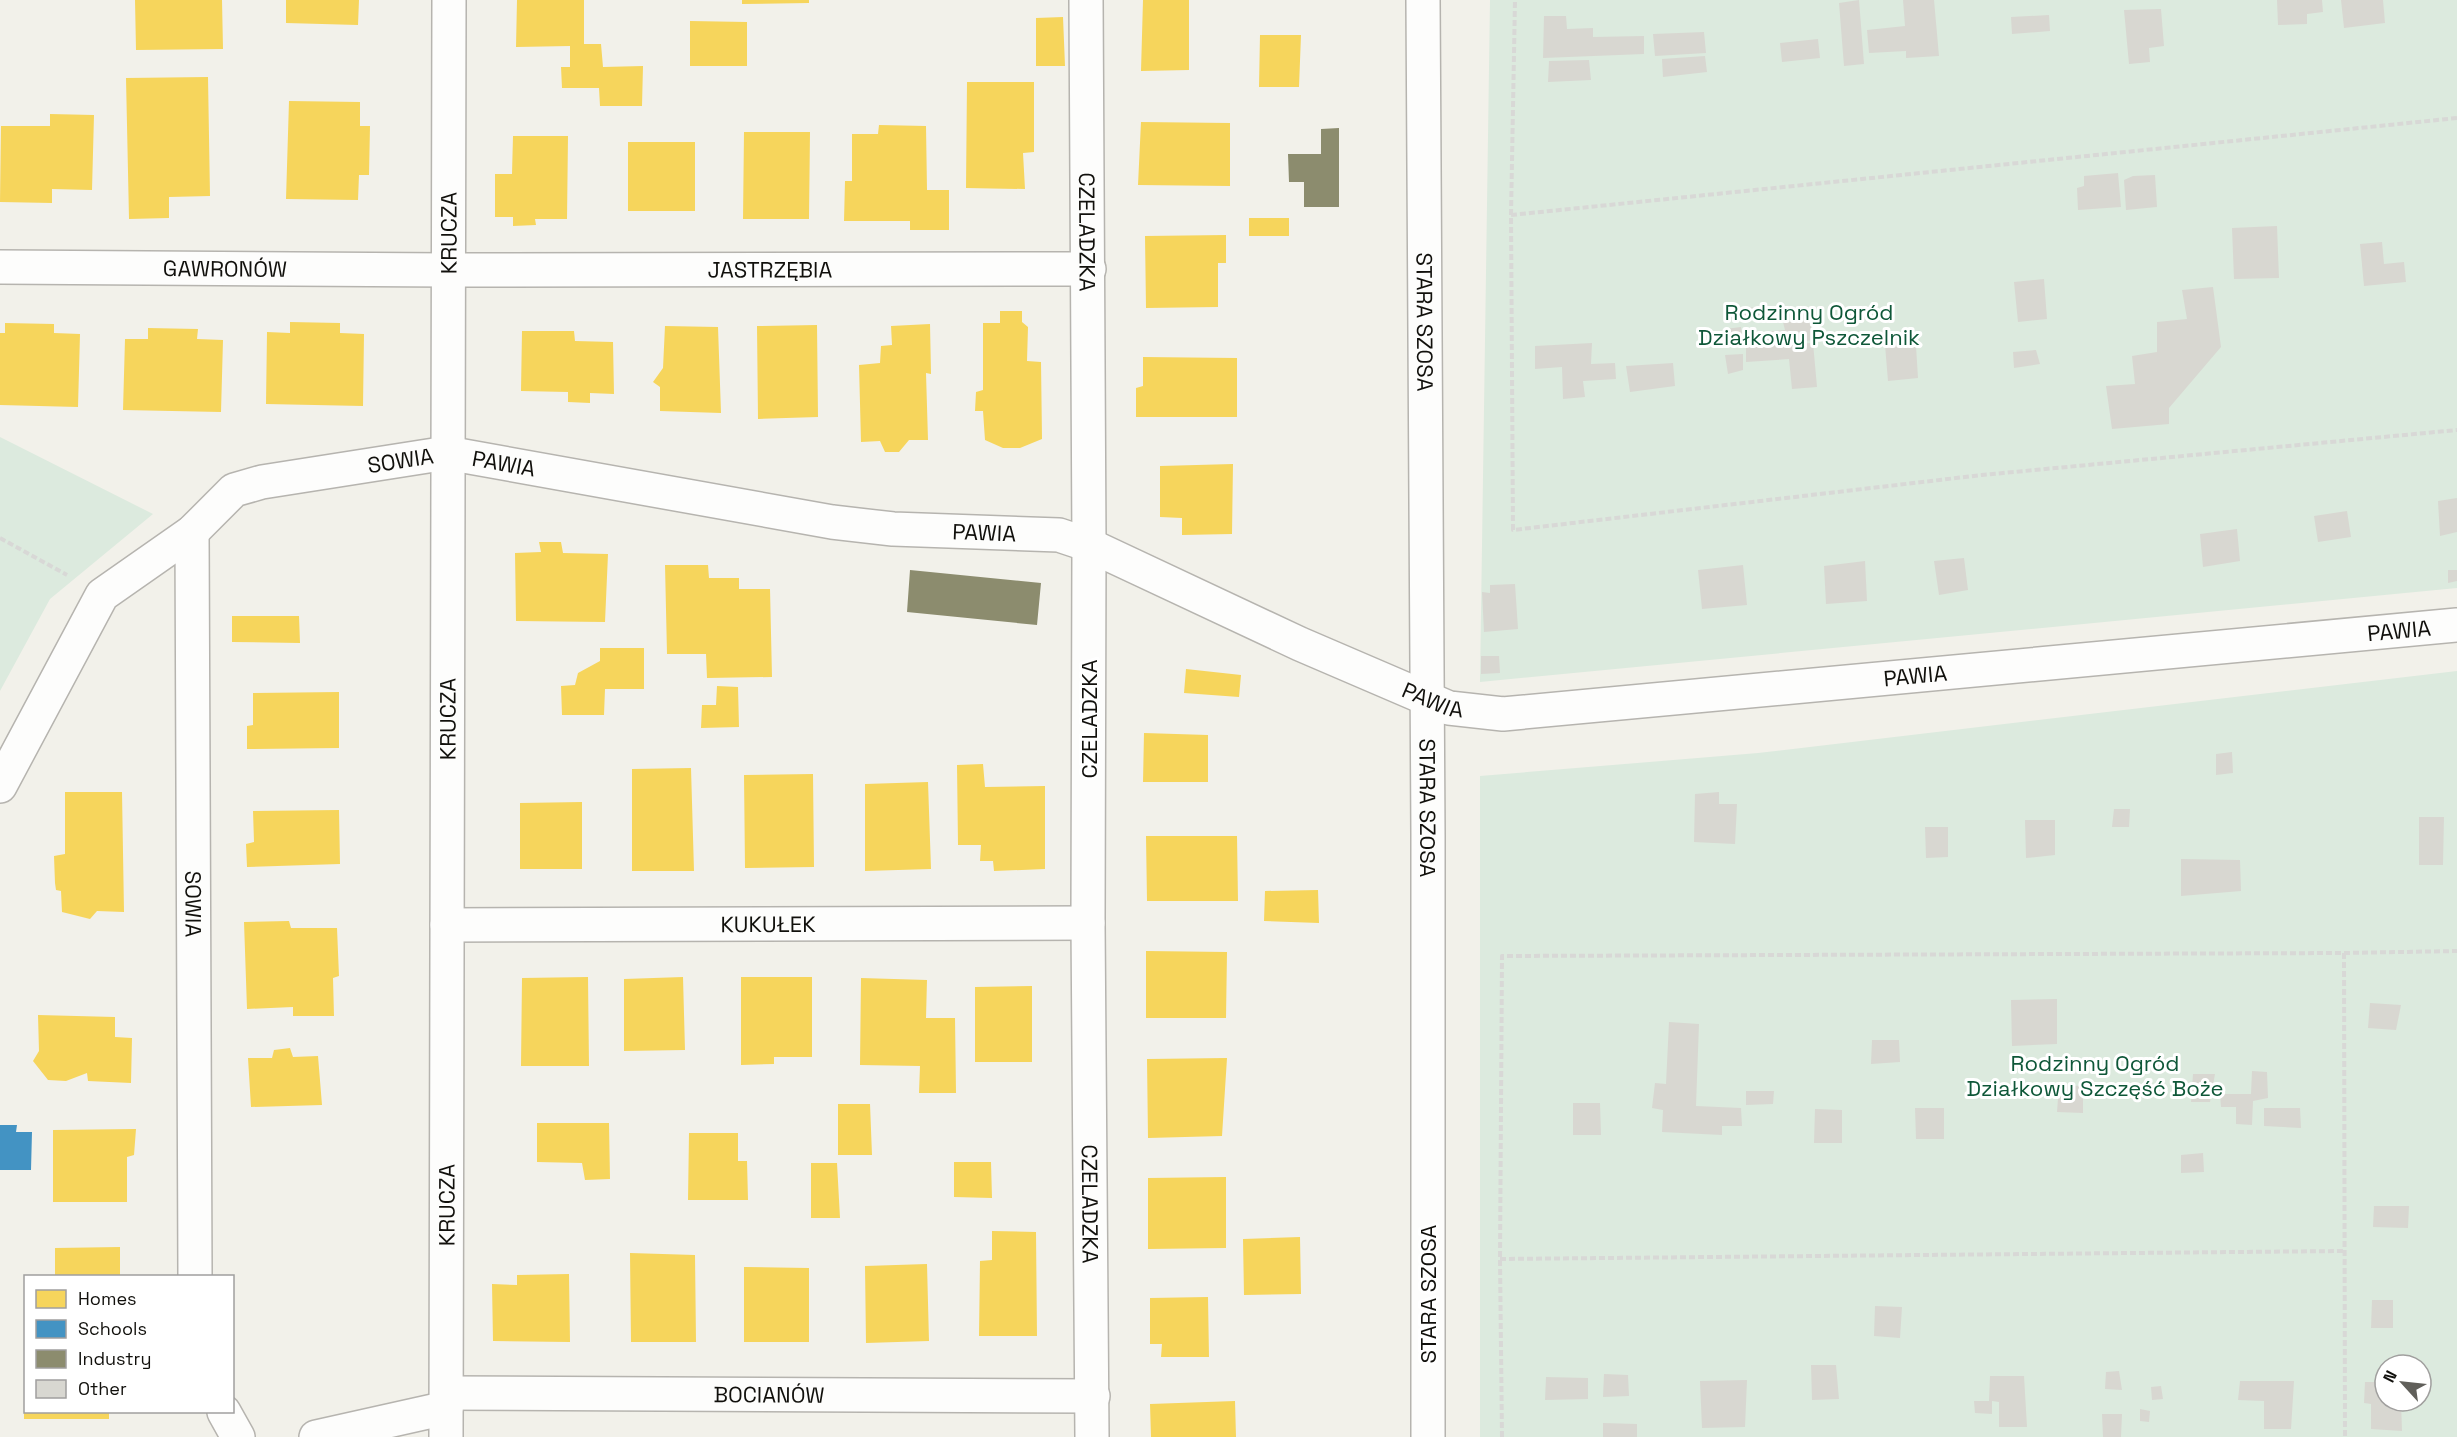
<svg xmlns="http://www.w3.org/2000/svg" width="2457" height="1437" font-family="'Space Grotesk',sans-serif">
  <rect width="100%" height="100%" fill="#f2f1ea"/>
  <path fill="#dceade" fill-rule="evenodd" d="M1490,0H2457V588L1480,682Z
    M0,437L153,514L50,599L0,691Z
    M2457,671V1437H1480V776L1758,753ZM2385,1365H2421V1401H2385Z"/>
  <path fill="#f6d55c" d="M135,0H222L223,49L136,50Z
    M286,0H359L358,25L286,23Z
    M517,0H584V44H601L603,67L643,66L642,106H600L599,88H562L561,67H570V46L516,47Z
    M742,0H809V3L742,4Z
    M1143,0H1189V70L1141,71Z
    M1063,17L1065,66H1036V18Z
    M690,21L747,22V66H690Z
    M1260,35H1301L1299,87H1259Z
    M208,77L210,196L169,197V218L129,219L126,78Z
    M967,82H1034V152L1023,153L1025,189L966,188Z
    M289,101L360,102V126H370L369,175H359L358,200L286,199Z
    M50,114L94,115L92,190L52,189V203L0,202L1,126H50Z
    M1141,122L1230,123V186L1138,185Z
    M879,125L926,126L927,190H949V230H910V221H844L845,181H852V134H878Z
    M744,132H810L809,219H743Z
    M513,136H568L567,219H535L536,225L513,226V217H495V174H512Z
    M628,142H695V211H628Z
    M1249,218H1289V236H1249Z
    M1226,235V263H1218V307L1146,308L1145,236Z
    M1000,311H1022V322L1028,327L1027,361L1041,362L1042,439L1020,448H1003L985,440L983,411H975L976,392L983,390V323H1000Z
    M290,322L340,323V333L364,334L363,406L266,404L267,332L290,333Z
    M5,323L54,324V333L80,334L78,407L0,405V333H5Z
    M930,324L931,374L926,373L928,440H909L899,452H885L880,441L861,442L859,365L880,363L881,346L892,345L891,326Z
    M817,325L818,417L758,419L757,326Z
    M665,326L718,327L721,413L660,411V387L653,382L663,368Z
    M148,328L198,329L197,339L223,340L221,412L123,410L125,339H148Z
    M522,331H574L575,341L613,342L614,394L590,393V403L568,402V392L521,391Z
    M1143,357L1237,358V417H1136V388L1143,386Z
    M1233,464L1232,534L1182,535V518L1160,517V466Z
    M539,542H561L563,553L608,554L605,622L516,621L515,553L541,552Z
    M665,565H708L709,578H739V589H770L772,677L707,678L706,654H667Z
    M232,616H299L300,643L232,642Z
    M600,648H644V689H605L604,715H562L561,686L575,685L578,673L600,661Z
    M1186,669L1241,675L1239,697L1184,693Z
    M717,686L738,687L739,727L701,728L702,705H716Z
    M339,692V748L247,749V726L253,725V693Z
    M1144,733L1208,735V782H1143Z
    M983,764L985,787L1045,786V869L994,871L993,861H980L981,845H958L957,765Z
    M691,768L694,871H632V769Z
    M813,774L814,867L745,868L744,775Z
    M928,782L931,869L865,871V784Z
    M65,792H122L124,912L97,911L90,919L62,912L61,891L56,890L55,883L54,856L65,854Z
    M582,802V869H520V803Z
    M339,810L340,864L247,867L246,844L254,842L253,811Z
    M1146,836H1237L1238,901H1147Z
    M1318,890L1319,923L1264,921L1265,891Z
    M289,921L291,928H337L339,976L333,978L334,1016H293V1007L247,1009L244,922Z
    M1146,951L1227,952L1226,1018H1146Z
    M588,977L589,1066H521L522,978Z
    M683,977L685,1050L624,1051V979Z
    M741,977H812V1057H774V1064L741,1065Z
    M861,978L927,980L926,1018H955L956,1093H919L920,1066L860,1065Z
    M1032,986V1062H975V987Z
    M38,1015L115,1017V1037L132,1038L131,1083L88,1081L87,1073L66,1081L48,1080L33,1061L39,1051Z
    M290,1048L293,1057L318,1056L322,1105L251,1107L248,1058H272L274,1050Z
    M1227,1058L1222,1136L1148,1138L1147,1059Z
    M838,1104H870L872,1155H838Z
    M537,1123H609L610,1179L585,1180L582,1163L537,1162Z
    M136,1129L134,1155L127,1157V1202H53V1130Z
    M689,1133H738V1161H747L748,1200H688Z
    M954,1162H991L992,1198L954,1197Z
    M811,1163H837L840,1218H811Z
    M1226,1177V1248L1148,1249V1178Z
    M992,1231L1036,1232L1037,1336H979L980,1261L992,1260Z
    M1300,1237L1301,1294L1244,1295L1243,1239Z
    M120,1247V1276H55V1248Z
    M630,1253L695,1255L696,1342H631Z
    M927,1264L929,1341L866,1343L865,1266Z
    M744,1267L809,1268V1342H744Z
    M569,1274L570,1342L493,1341L492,1284L517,1285V1275Z
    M1208,1297L1209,1357H1161L1162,1344H1150V1298Z
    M1235,1401L1236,1437H1151L1150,1404Z
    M24,1412H109V1419H24Z"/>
  <path fill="#4393c3" d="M0,1125H17L16,1132H32L31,1170H0Z"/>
  <path fill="#8c8c6e" d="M1339,128V207H1304V182H1289L1288,154H1321V129Z
    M910,570L1041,583L1037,625L907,612Z"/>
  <path fill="#d8d7d1" d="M1859,0L1864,64L1844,66L1839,3Z
    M1903,0H1934L1939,56L1906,58V51L1869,53L1867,30L1905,26Z
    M2277,0H2322L2323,12L2307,14V24L2278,25Z
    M2341,0H2383L2385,23L2344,28Z
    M2161,9L2164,46L2149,48L2150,62L2129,64L2124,10Z
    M2049,15L2050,31L2012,34L2011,17Z
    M1544,16H1566L1567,29L1593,28V37L1644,36V54L1543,58Z
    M1704,32L1706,53L1655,56L1653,34Z
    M1818,39L1820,58L1782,62L1780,43Z
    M1705,56L1707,72L1663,77L1662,59Z
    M1589,60L1591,80L1548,82L1549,61Z
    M2118,173L2121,207L2078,210L2077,188L2084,186V176Z
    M2155,175L2157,207L2126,210L2124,180L2133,176Z
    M2277,226L2279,278L2234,279L2232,228Z
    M2382,242L2384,264L2404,262L2406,282L2364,286L2360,244Z
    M2044,279L2047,319L2018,322L2014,282Z
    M2213,287L2221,347L2169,408V424L2112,429L2106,386L2135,384L2132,356L2157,352V322L2187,319L2182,290Z
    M1761,307V318L1743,319L1742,308Z
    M1811,320L1814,340L1766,345L1813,343L1817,387L1792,389L1789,359L1746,362V346L1743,334L1785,330L1783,322Z
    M1741,327L1743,347H1726L1725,329Z
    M1884,333H1904L1905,345L1916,346L1918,378L1888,381Z
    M1592,343L1591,364L1615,363L1616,379L1583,381L1585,397L1563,399L1562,367L1535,369V346Z
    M2036,350L2040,364L2014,368L2013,352Z
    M1743,354V370L1728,374L1725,355Z
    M1673,363L1675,386L1630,392L1626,366Z
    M2457,498V532L2440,536L2438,501Z
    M2347,511L2351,537L2318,542L2314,516Z
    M2237,529L2240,561L2203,567L2200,534Z
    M1964,558L1968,590L1939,595L1934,561Z
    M1865,561L1867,601L1826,604L1824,566Z
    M1743,565L1747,605L1702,609L1698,570Z
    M2448,570H2457V581L2448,583Z
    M1515,584L1518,629L1484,632L1482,592L1490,593V585Z
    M1481,656H1499L1500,673L1481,674Z
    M2232,752L2233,773L2216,775V754Z
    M1719,792V804H1737L1735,844L1694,842L1695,794Z
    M2114,809H2130L2129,827H2112Z
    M2419,817H2444L2443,865H2419Z
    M2025,820H2055V855L2026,858Z
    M1925,827H1948V857L1926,858Z
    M2181,859L2240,860L2241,891L2181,896Z
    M2057,999V1044L2012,1046L2011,1000Z
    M2370,1003L2401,1005L2396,1030L2368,1028Z
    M1669,1022L1699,1024L1696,1106L1741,1108L1742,1126H1722V1135L1662,1132L1663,1110L1652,1108L1655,1083L1666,1084Z
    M1872,1040H1899L1900,1062L1871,1064Z
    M2252,1071L2267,1072L2268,1098L2253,1101L2252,1125L2236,1124V1107H2221L2220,1094H2251Z
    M2193,1074H2215L2210,1102H2191Z
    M2059,1085L2083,1086V1113L2057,1112Z
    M1746,1091H1774L1773,1104L1746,1105Z
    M1573,1103H1600L1601,1135H1573Z
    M1915,1108H1944V1139H1916Z
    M2264,1108H2300L2301,1128L2264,1126Z
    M1815,1109L1842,1110V1143H1814Z
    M2203,1153L2204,1172L2181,1173V1155Z
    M2374,1206H2409L2408,1228L2373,1227Z
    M2372,1300H2393V1328H2371Z
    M1875,1306L1902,1307L1900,1338L1874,1336Z
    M1811,1365H1836L1839,1399L1812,1400Z
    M2119,1371L2122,1390L2105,1389L2106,1372Z
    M1604,1374L1628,1375L1629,1396L1603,1397Z
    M1990,1376H2024L2027,1427H1999V1402L1992,1401V1414L1975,1413L1974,1401H1989Z
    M1546,1377L1588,1378V1399L1545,1400Z
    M1747,1380L1745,1427L1702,1428L1700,1381Z
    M2240,1381H2294L2291,1429H2264V1401L2238,1400Z
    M2365,1382H2384V1402L2401,1401L2402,1431L2371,1429V1404L2364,1403Z
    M2161,1386L2163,1399L2152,1400L2151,1387Z
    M2140,1409L2150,1411L2149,1422L2140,1421Z
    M2102,1414H2122L2121,1437H2103Z
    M1603,1423L1637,1424V1437H1603Z"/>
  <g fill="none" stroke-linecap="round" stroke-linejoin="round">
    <g stroke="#b6b4af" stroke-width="36">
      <g id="street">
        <path id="s1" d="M1086,0L1089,545L1088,923L1092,1437"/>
        <path id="s2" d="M1423,0L1428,835V1437"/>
        <path id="s3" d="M0,267L449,270L1089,269"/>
        <path id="s4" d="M192,532L195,1276"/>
        <path id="s5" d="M0,786L102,595L192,532L234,490L262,482L447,453L832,522L893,529L1059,535L1089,545L1300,644L1449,708L1503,714L2457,625"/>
        <path id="s6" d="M447,925L1088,923"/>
        <path id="s7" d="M447,1393L1093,1396"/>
        <path d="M224,1412L238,1437"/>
        <path d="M316,1437L446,1408"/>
        <path id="s8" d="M446,1437L449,0"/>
      </g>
    </g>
    <path stroke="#d8d8d6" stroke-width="4" stroke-dasharray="6 3" stroke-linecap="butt" d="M2457,118L1511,215L1513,530L1982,475L2457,430
      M1511,215L1515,0
      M0,538L67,575
      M2344,953L2457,951
      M1500,1259L2344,1251
      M1502,1437L1500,1259L1502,956L2344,953L2345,1437"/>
    <use href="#street" stroke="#fdfdfc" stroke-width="33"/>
  </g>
  <g text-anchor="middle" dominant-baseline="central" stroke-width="6" stroke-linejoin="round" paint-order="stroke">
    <g font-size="22" fill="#11100c" stroke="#fff">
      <text stroke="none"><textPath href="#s8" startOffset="1204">KRUCZA</textPath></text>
      <text stroke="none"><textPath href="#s1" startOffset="232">CZELADZKA</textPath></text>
      <text stroke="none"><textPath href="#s3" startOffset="225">GAWRONÓW</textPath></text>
      <text stroke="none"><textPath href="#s3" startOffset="770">JASTRZĘBIA</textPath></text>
      <text stroke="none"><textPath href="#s2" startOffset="322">STARA SZOSA</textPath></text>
      <text stroke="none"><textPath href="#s5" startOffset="555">SOWIA</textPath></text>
      <text stroke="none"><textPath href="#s5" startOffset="660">PAWIA</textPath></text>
      <text stroke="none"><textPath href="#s5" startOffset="1146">PAWIA</textPath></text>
      <text stroke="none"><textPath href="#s5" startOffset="2602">PAWIA</textPath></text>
      <text stroke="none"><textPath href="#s5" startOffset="2116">PAWIA</textPath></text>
      <text stroke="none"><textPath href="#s5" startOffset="1630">PAWIA</textPath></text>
      <text stroke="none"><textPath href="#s8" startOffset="718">KRUCZA</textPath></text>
      <text transform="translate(1089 719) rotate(-90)">CZELADZKA</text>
      <text stroke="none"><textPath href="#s2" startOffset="808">STARA SZOSA</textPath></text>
      <text stroke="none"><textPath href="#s4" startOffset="372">SOWIA</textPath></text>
      <text stroke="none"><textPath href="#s6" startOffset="321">KUKUŁEK</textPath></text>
      <text stroke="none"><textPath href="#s1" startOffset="1204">CZELADZKA</textPath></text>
      <text stroke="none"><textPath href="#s8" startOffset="232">KRUCZA</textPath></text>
      <text transform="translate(1428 1294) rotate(-90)">STARA SZOSA</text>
      <text stroke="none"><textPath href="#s7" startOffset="322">BOCIANÓW</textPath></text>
    </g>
    <g font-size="22" fill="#0e5738" stroke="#fff">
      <text x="1809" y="312">Rodzinny Ogród<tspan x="1809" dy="25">Działkowy Pszczelnik</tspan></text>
      <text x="2095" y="1063">Rodzinny Ogród<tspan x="2095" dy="25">Działkowy Szczęść Boże</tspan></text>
    </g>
  </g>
  <rect x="24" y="1275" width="210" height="138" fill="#ffffff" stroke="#a09f9e" stroke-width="1.5"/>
  <rect x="36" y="1290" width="30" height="18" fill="#f6d55c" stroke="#a09f9e" stroke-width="1.5"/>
  <text x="78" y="1305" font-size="18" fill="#11100c">Homes</text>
  <rect x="36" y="1320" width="30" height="18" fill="#4393c3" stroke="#a09f9e" stroke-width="1.5"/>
  <text x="78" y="1335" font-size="18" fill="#11100c">Schools</text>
  <rect x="36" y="1350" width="30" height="18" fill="#8c8c6e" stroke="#a09f9e" stroke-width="1.5"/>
  <text x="78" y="1365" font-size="18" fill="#11100c">Industry</text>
  <rect x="36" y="1380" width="30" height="18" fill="#d8d7d1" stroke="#a09f9e" stroke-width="1.5"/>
  <text x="78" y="1395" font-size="18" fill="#11100c">Other</text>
  <g transform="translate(2403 1383) rotate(297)"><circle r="28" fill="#ffffff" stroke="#a09f9e" stroke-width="1.5"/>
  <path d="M0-4.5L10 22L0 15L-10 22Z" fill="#605f5a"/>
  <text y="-9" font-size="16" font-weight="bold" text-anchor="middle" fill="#11100c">N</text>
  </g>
</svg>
